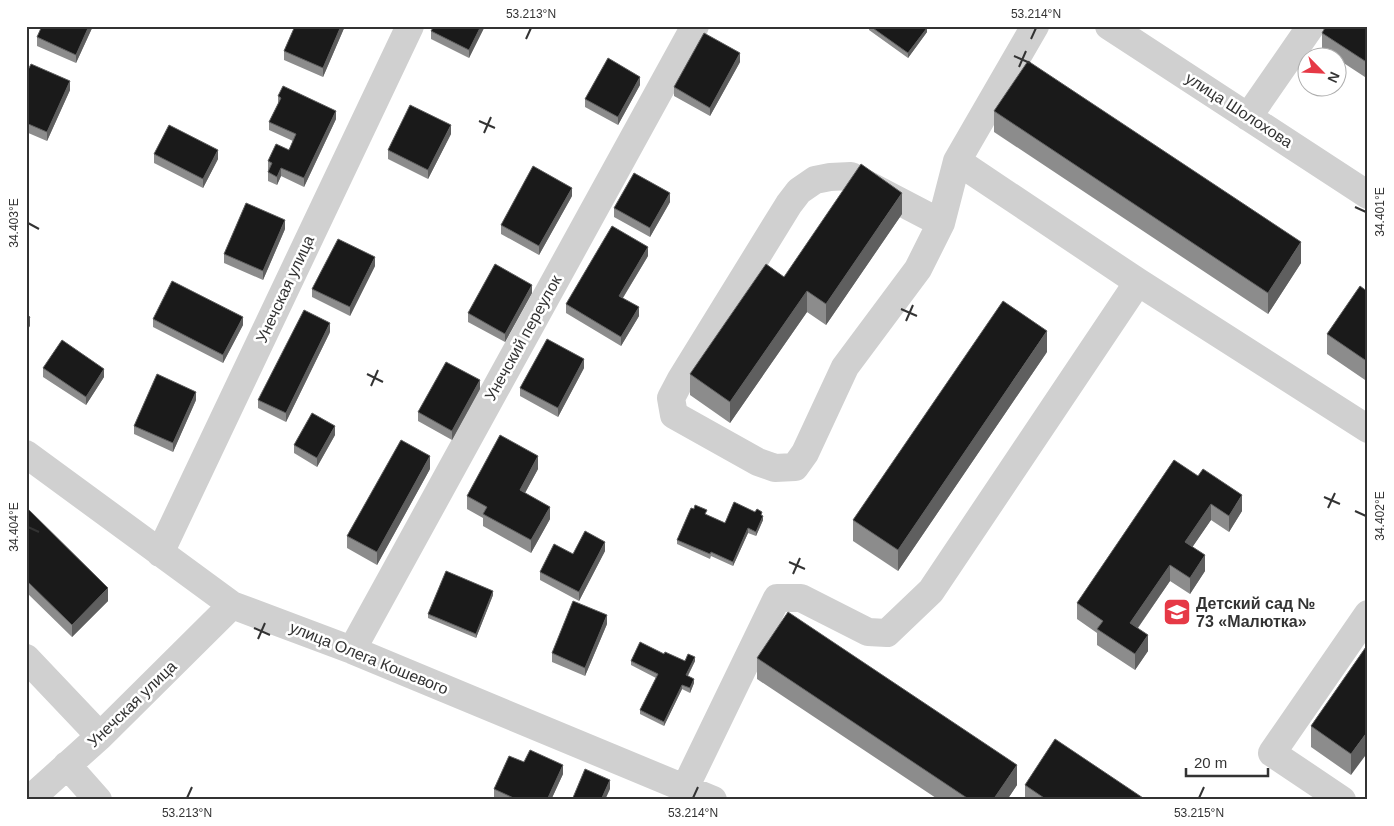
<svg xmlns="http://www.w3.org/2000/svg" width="1394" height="826" font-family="Helvetica,sans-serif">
  <rect width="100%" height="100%" fill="#fff"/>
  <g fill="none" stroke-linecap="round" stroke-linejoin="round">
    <path stroke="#d0d0d0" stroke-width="28" d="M1109,26L1368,195
      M1248,117L1311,26
      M957,161L1138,282L1368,429
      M941,223L851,176L830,177L815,180L799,191L789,204L681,379L671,398L674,415L758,462L775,468L795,467L805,453L845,367L918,269L941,223L957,161L1035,26
      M26,454L232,605L352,650L713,800
      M160,553L410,26
      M352,650L695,26
      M26,658L100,736
      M67,765L98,800
      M685,788L777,598H801L868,632L887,633L931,591L1138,282
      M29,800L100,736L232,605
      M1342,800L1272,753L1368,614"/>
  </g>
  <path fill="#8c8c8c" d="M93,26L76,63L37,46V37Z
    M295,26H345L323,77L284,60V51Z
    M485,26L469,58L431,39V31Z
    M869,26H925L927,32L908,58L869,30Z
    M1368,26V79L1336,58H1335L1322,49V33Z
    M740,62L710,116L674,96V87Z
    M26,74L70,90L47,141L26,132Z
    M640,85L618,125L585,107V99Z
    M278,96L336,119L304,187L281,176L277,185L268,181V172L269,170H268V161L289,150L293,141L269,130V122L278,104Z
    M994,111L1301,263L1268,314L994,132Z
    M451,134L428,179L388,159V150Z
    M154,154L218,159L203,188L154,163Z
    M572,196L539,255L501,234V225Z
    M670,202L650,237L614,217V208Z
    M902,214L826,325L807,312L730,423L690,395V374L784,277Z
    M285,229L263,280L224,263V254Z
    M648,256L623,298L639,316L621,346L566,313V304Z
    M375,266L350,316L312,297V289Z
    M1368,292V382L1327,354V334Z
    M532,293L505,342L468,322V313Z
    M153,319L243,325L223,363L153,327Z
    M330,332L286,422L258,408V400Z
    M1047,352L898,571L853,541V520Z
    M43,368L104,377L86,405L43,377Z
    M584,368L558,417L520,396V388Z
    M480,389L452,440L418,421V412Z
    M196,400L173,452L134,434V426Z
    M335,435L317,467L294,453V445Z
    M1174,460L1242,511L1229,532L1211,520L1192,547L1205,571L1190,594L1170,581L1138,628L1148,651L1135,670L1097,645V633L1077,619V603Z
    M430,469L377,565L347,548V536Z
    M538,469L525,493L550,519L531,553L483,526V518L467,509V496Z
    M26,507L108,601L72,637L26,592Z
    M707,515L725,523L762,515L763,520L756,536L748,533L733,566L711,556L710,559L677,544V540Z
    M605,551L579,601L540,580V572L573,554Z
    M493,595L476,638L428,618V614Z
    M607,624L585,676L552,662V653Z
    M1368,644L1351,775L1311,747V726Z
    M664,654L685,661H695L688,676L694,683L690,693L682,689L664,726L640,714V710L656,678L631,665V661Z
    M757,658L1017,785L1007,800H939L757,679Z
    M524,762L563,774L551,800H499L494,798V789Z
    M1025,785L1146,800H1025Z"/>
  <path fill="#5f5f5f" d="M89,26H93L76,63V55Z
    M341,26H345L323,77V68Z
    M481,26H485L469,58V50Z
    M927,28V32L908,58V53Z
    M740,53V62L710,116V108Z
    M640,77V85L618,125V117Z
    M70,81V90L47,141V132Z
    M336,111V119L304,187V178Z
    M451,125V134L428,179V170Z
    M218,150V159L203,188V179Z
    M281,168V176L277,185V177Z
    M572,188V196L539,255V246Z
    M670,193V202L650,237V228Z
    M902,193V214L826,325V304Z
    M285,220V229L263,280V271Z
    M1301,242V263L1268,314V293Z
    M648,247V256L619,304V296Z
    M375,257V266L350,316V307Z
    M532,285V293L505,342V334Z
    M807,291V312L730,423V402Z
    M639,307V316L621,346V337Z
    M30,317V326L26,332V324Z
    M243,317V325L223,363V355Z
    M330,323V332L286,422V413Z
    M1047,331V352L898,571V550Z
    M584,359V368L558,417V408Z
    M104,369V377L86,405V397Z
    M480,380V389L452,440V431Z
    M196,392V400L173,452V443Z
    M335,426V435L317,467V458Z
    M430,456V469L377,565V552Z
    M538,456V469L520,502V490Z
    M1242,495V511L1229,532V516Z
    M1211,504V520L1185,558V542Z
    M550,507V519L531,553V540Z
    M763,516V520L756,536V532Z
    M748,528V533L733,566V562Z
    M605,542V551L579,601V592Z
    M1205,555V571L1190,594V578Z
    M1170,565V581L1130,639V623Z
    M108,588V601L72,637V625Z
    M493,591V595L476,638V634Z
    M607,615V624L585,676V668Z
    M1148,635V651L1135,670V654Z
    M695,657V661L686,679V675Z
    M694,679V683L690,693V688Z
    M682,685V689L664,726V722Z
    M1368,731V752L1351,775V754Z
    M563,765V774L551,800H547Z
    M1017,765V785L1007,800H993Z
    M610,780V789L605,800H601Z"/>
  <path fill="#1a1a1a" stroke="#5f5f5f" d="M42,26H89L76,55L37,37Z
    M295,26H341L323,68L284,51Z
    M434,26H481L469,50L431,31Z
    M870,26H925L927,28L908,53Z
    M1326,26H1368V63L1322,33Z
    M704,33L740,53L710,108L674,87Z
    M608,58L640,77L618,117L585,99Z
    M1028,61L1301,242L1268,293L994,111Z
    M31,64L70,81L47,132L26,123V74Z
    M283,86L336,111L304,178L281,168L277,177L268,172L272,163L268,161L276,144L289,150L296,134L269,122L281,98L278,96Z
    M410,105L451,125L428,170L388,150Z
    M169,125L218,150L203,179L154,154Z
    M861,164L902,193L826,304L807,291L730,402L690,374L766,264L784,277Z
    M533,166L572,188L539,246L501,225Z
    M634,173L670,193L650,228L614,208Z
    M246,203L285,220L263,271L224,254Z
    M612,226L648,247L619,296L639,307L621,337L566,304Z
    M338,239L375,257L350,307L312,289Z
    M495,264L532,285L505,334L468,313Z
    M172,281L243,317L223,355L153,319Z
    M1360,286L1368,292V362L1327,334Z
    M1003,301L1047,331L898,550L853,520Z
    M304,310L330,323L286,413L258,400Z
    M26,315L30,317L26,324Z
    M547,339L584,359L558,408L520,388Z
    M62,340L104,369L86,397L43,368Z
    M446,362L480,380L452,431L418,412Z
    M157,374L196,392L173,443L134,426Z
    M312,413L335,426L317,458L294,445Z
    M500,435L538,456L520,490L550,507L531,540L483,514L487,507L467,496Z
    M401,440L430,456L377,552L347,536Z
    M1174,460L1198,476L1203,469L1242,495L1229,516L1211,504L1185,542L1205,555L1190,578L1170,565L1130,623L1148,635L1135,654L1097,629L1103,621L1077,603Z
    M734,502L755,512L757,509L762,512L761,515L763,516L756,532L748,528L733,562L711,552L710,554L677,540L691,508L694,509L695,505L707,510L705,514L725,523Z
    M26,507L108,588L72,625L26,580Z
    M585,531L605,542L579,592L540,572L554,544L573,554Z
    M446,571L493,591L476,634L428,614Z
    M573,601L607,615L585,668L552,653Z
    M788,612L1017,765L993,800H970L757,658Z
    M640,642L664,654L665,652L685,661L688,654L695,657L686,675L694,679L690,688L682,685L664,722L640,710L658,674L631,661Z
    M1368,644V731L1351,754L1311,726Z
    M1055,739L1146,800H1047L1025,785Z
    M530,750L563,765L547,800H518L494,789L509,756L524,762Z
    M585,769L610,780L601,800H572Z"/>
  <path fill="none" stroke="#333" stroke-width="2" d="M526,39L531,28M1031,39L1036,28M1014,56L1030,63M1019,67L1026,51M479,121L495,128M484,133L491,117M1355,207L1366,212M28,223L39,229M901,309L917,316M906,321L913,305M367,374L383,382M371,386L378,370M1324,497L1340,504M1328,508L1335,493M1355,511L1366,516M28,527L39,532M789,562L805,569M793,574L800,558M254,628L270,635M258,639L265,623M187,798L192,787M693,798L698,787M1199,798L1204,787"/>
  <defs>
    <g id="school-square" transform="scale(1.4375)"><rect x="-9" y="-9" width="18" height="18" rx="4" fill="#e63946" stroke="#fff"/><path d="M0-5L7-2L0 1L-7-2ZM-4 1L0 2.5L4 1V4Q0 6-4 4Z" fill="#fff"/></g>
  </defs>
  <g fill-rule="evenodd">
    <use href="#school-square" x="1177" y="612"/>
  </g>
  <g text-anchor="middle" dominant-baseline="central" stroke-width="5" stroke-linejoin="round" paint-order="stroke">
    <g font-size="16" fill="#333" stroke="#fff">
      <text transform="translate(1239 110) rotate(33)">улица Шолохова</text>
      <text transform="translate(285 289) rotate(-65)">Унечская улица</text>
      <text transform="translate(523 338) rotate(-61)">Унечский переулок</text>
      <text transform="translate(369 658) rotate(22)">улица Олега Кошевого</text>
      <text transform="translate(132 704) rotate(-44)">Унечская улица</text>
    </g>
    <g font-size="16" font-weight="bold" fill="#333" stroke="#fff" text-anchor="start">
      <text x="1196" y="603">Детский сад №<tspan x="1196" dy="18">73 «Малютка»</tspan></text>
    </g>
  </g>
  <rect width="1394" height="826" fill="none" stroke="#ffffff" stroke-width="55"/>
  <g transform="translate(1322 72) rotate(114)"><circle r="24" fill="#ffffff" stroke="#adadad"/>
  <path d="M0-4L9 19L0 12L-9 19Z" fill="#e63946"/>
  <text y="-8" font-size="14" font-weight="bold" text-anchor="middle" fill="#333333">N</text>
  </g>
  <path d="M1186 768v8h82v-8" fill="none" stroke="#333333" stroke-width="2.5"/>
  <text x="1194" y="768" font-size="15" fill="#333333" stroke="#ffffff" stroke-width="4" paint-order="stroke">20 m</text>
  <rect x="28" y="28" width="1338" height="770" fill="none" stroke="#333" stroke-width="2"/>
  <g font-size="12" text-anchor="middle" fill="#333">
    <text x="531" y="18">53.213°N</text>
    <text x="1036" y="18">53.214°N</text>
    <text transform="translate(1380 212) rotate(-90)" y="4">34.401°E</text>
    <text transform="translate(14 223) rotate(-90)" y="4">34.403°E</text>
    <text transform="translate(1380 516) rotate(-90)" y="4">34.402°E</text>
    <text transform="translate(14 527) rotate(-90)" y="4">34.404°E</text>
    <text x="187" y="817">53.213°N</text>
    <text x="693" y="817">53.214°N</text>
    <text x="1199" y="817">53.215°N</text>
  </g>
</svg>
